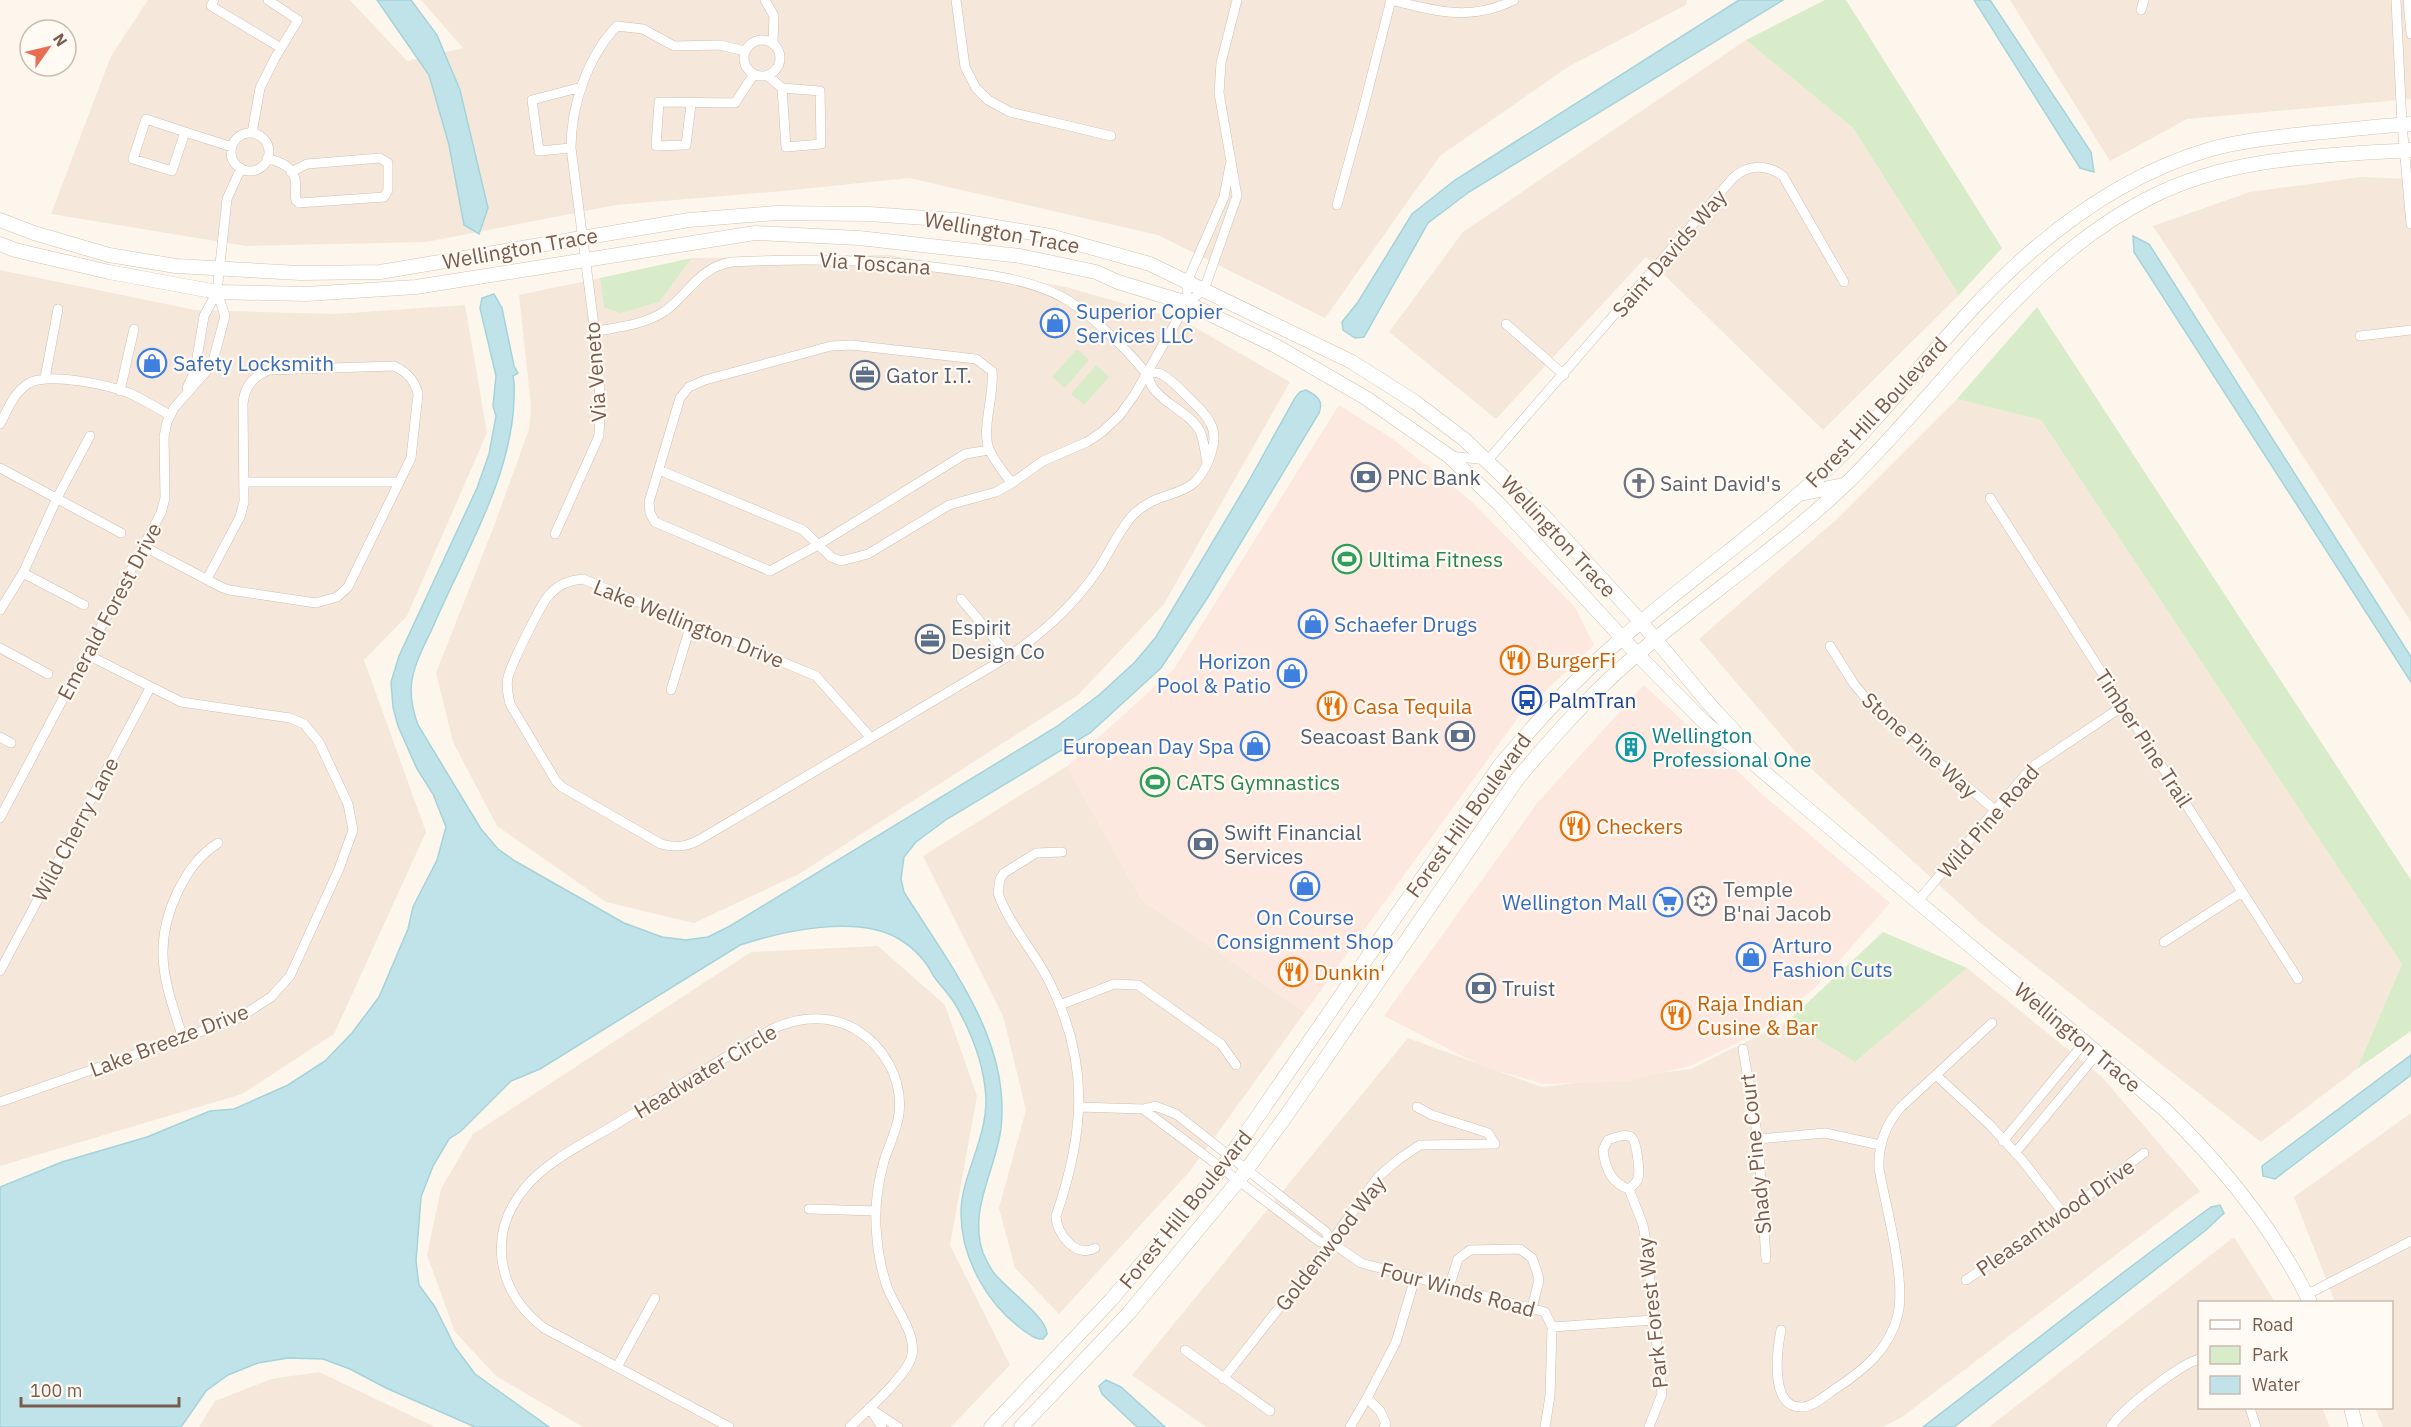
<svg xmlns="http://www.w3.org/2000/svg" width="2411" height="1427" font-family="'IBM Plex Sans',sans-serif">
  <rect width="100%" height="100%" fill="#fdf6ec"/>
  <path fill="#f5e8da" d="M148,0H350L407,61L463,48L421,0H1687L1686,5L1568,67L1440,156L1325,318L1158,235L909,178L783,191L616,205L426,242L246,246L51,214L111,56Z
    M2010,0H2411V99L2187,119L2110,161Z
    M1746,40L1853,128L1959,295L1823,430L1646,257L1496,419L1389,332L1463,232Z
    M2361,177L2411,179V622L2153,226L2250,192Z
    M889,255L1066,287L1184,321L1290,382L1164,604L1078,695L799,874L694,923L606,902L497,826L453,742L436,673L494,526L529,429L531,406L519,295L600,278L604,307L659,301L692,258Z
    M0,270L195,310L334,314L465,305L487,433L407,616L364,660L426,832L334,1034L242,1094L0,1166Z
    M1957,399L2041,420L2402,964L2357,1069L2261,1142L1983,925L1805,763L1699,639L1837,519Z
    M1067,766L1141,899L1305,1012L1190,1171L1059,1314L1015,1268L999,1208L1026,1110L1003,1016L923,856Z
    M878,946L945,1005L977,1096L950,1245L1010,1365L951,1427H583L496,1376L455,1332L427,1255L441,1189L473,1134L751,952Z
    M1967,968L2102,1077L2200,1191L1902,1417L1883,1427H1206L1132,1375L1408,1038L1542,1087L1691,1069L1788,1021L1855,1062Z
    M2411,1113V1427H2383L2375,1408H2392V1302H2335L2294,1197Z
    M2234,1237L2275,1302H2200V1408H2322L2330,1427H1989Z
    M319,1372L435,1427H199L215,1401L271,1379Z"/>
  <path fill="#fde8e0" d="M1339,405L1393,439L1471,501L1575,607L1594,645L1520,715L1305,1012L1141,899L1067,766L1174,669Z
    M1644,685L1762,794L1890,903L1815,988L1755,1034L1690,1066L1628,1081L1545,1084L1484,1067L1384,1016L1538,802Z"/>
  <path fill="#d8ecc9" d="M1825,0H1846L2002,248L1959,295L1853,128L1746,40Z
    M692,258L659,302L620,313L604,307L600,278Z
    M2037,307L2411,880V1031L2357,1069L2402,964L2041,420L1957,399Z
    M1077,349L1089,360L1065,388L1052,377Z
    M1096,365L1109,377L1084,405L1071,394Z
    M1883,932L1967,968L1855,1062L1788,1021Z"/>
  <path fill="#bfe3e8" stroke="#a5d3da" stroke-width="1.5" d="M377,0H411L437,35L460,90L488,208L479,234L464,225L449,145L429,75Z
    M1739,0H1783L1469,192L1428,223L1364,337L1355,338L1343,330L1342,322L1358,302L1412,214L1455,180Z
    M1974,0H1990L2091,152L2094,172L2080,168Z
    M2133,236L2149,244L2411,657V682L2134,252Z
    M494,294L502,308L514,366L518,373L513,376C515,384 514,391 514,399C512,478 462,558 432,629C424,646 415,662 412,680C409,696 413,711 418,725L481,829L498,849L515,861L624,923L662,937L686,940L708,937L730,926L1056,727L1099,695L1135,662L1156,637L1246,486L1295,398L1300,392L1306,390C1317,396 1324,400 1319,413L1208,597L1161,668L1090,733L947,819L916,842L904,857L901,879L904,892C948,963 1011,1039 1001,1128C996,1170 968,1209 983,1253C986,1259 990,1268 994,1273C1005,1288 1047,1317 1047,1334L1043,1339C1035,1340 1030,1334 1023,1330C987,1304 961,1258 961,1213C961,1176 987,1140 986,1098C984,1064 972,1033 955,1004C949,994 938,983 933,975C926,961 914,948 899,939C858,914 783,931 740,945L540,1069L511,1081L461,1131L449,1139L433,1166L421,1197L416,1261L419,1285L435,1307L455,1347L475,1374L549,1427H475L386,1388L350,1369L323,1359L288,1358L258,1363L228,1375L206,1391L181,1427H0V1187L62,1162L147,1137L210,1111L234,1109L288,1085L325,1061L352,1033L379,997L408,929L413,907L437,860L446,827L433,794L417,769L398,726L393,707L391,682L399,656L477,488L489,454L496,416L493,406L496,376L480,308L482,298Z
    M2411,1055V1075L2275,1179L2263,1176L2262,1166Z
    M2220,1205L2224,1213L2206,1230L1954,1427H1923C2019,1354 2113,1278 2211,1207Z
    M1106,1380L1121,1387L1165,1427H1137L1102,1394L1099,1386Z"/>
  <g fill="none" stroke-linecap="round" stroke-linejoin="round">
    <g stroke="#d1beb0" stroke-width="10">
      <path id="street" d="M214,0L211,6L281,48
        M765,0L774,16L773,42
        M956,0L965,67L976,88L988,100L1010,112L1111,136
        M1391,0C1436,11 1470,22 1514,0
        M2396,0L2402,124L2411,224
        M2408,0L2411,34
        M2141,10L2144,0
        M744 58a18 18 0 1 1 36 0a18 18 0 1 1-36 0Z
        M767,75L782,88L820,91L821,144L786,147L782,88
        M691,104L686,145L656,146L659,102L735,103L754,74
        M185,132L146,119L133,159L172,171L185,132L232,147
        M252,133L260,88L275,58L298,20L268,0
        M231 152a19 19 0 1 1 38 0a19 19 0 1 1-38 0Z
        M571,148L539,151L532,100L582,87
        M267,159C279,161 292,166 295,179C297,186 294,193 296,200L299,203L384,197L388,190V163L380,158L307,164L291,172
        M1337,205L1363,110L1391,0
        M1187,303V282L1224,197L1230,165
        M1506,324L1564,375
        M593,332C618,327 644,325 665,311C690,293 697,269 731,262C809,258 886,259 963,271C998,276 1033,281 1064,298C1088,312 1128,350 1145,372C1148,376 1150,383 1153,388C1165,405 1189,412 1200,431C1204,440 1205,453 1207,462
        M2360,336L2411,330
        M45,378L58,309
        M187,388L195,370L204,316L217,292L227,199L241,168
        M120,391L134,329
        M0,424C8,409 14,392 29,383C49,372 108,385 129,393C143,399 156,408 170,415
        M989,450L965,454L818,545L770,571L655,522L650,513L649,502L680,398L689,387L705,380L831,346L851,345L976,359L992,371C995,394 980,432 990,451C995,462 1004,473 1012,483L1043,461L1087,442L1102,432L1120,415L1135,394L1187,303L1204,290L1237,196L1219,93L1221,63L1237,0
        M1449,456L1488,460L1733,178C1748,164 1767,164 1783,176L1844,282
        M0,468L121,533
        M659,470L803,530L831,557L841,561L868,554L949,505L996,492L1012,483
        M245,482H399
        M1990,498L2298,979
        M555,534L599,436L600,414L599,364L571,148C571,105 588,56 617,26L643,29L674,46L720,45L745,51
        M143,546L221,587L229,590L316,603L337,597L348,587L411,458L418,394C415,380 407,372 394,366L269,370C253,376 244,387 243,404L244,502L240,517L207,579
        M23,573L84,605
        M961,599L1009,656
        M0,610L23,573L57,498L90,436
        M1830,646L1854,684L1873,707L1995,810
        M0,648L48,674
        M671,690L691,624
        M0,737L11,743
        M871,738L816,676L583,579C570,580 559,584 550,594C541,603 512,663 508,677C506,686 508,695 510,704L556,781L562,787L661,844C675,848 686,847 699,840L1009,656C1043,633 1072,607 1095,574C1108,556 1117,533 1132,516C1163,483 1196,507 1212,450C1218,431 1210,419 1197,406C1187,397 1175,382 1163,375C1159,372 1151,373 1146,372
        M0,818L161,513L165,498L164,437L167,422L174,408L212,365L225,316L217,292
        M1062,852L1036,853L1004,873L1000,879L998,893C1009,925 1034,951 1049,981C1090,1062 1085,1132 1056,1216C1056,1234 1077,1259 1095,1248
        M1917,902L2032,767L2123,706
        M2164,942L2242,892
        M0,971L150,688
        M1060,1005L1114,984L1138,985L1221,1044L1236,1065
        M183,1038C165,983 151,947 178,891C189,870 198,856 218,843
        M1743,1049L1758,1139L1766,1259
        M1936,1075L1991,1126L2022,1160L2064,1214
        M0,1102L239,1018L271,997L290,976L339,869L353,830L348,804L319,742L304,724L290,718L181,702L86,654
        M1079,1107L1143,1109L1155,1106L1176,1114L1326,1232L1331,1242L1361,1263L1545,1312L1552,1327L1654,1320
        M1417,1107L1432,1115L1488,1133L1495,1144
        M1143,1109L1320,1242H1331
        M1758,1139L1825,1133L1880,1145
        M2003,1141L2084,1043
        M2015,1153L2097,1054
        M1629,1189C1612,1184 1605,1168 1603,1150L1608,1140C1614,1138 1624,1133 1631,1137C1637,1140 1640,1172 1638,1178C1637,1183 1633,1185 1629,1189L1643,1225L1646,1242L1662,1394L1649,1427
        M809,1209L876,1211
        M1966,1280L2064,1214L2144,1153
        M1449,1287L1458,1259L1470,1250L1520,1249L1532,1258L1537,1272L1539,1280L1532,1308
        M2306,1295L2411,1241
        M1781,1330C1777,1350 1769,1410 1803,1407C1814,1406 1826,1395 1835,1389C1864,1370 1890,1349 1898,1314C1906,1279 1886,1207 1879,1169C1878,1145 1885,1125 1901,1107L1992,1023
        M1185,1350L1270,1411
        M617,1367L655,1298
        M1223,1379L1331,1242L1378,1177L1399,1159L1420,1145L1495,1144
        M1367,1398L1396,1342L1415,1278
        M869,1408L898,1427
        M2250,1408L2256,1427
        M872,1412L882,1427
        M729,1427L544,1328C498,1293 486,1236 524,1189C544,1163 584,1143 613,1126C666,1094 719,1061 772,1029C799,1017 828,1014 855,1029C884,1046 903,1079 899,1114C897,1130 889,1145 884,1161C877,1186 874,1213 877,1238C878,1255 882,1271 887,1287C895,1308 916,1332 912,1355C908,1375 866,1411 850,1427
        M1350,1427L1367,1398L1380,1411L1386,1424L1384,1427
        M1545,1427L1550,1396L1552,1327
        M2111,1427C2121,1410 2181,1363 2200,1359"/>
    </g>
    <g stroke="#d6c0b0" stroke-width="15">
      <path id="secondary" d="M0,220L34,233L109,255L176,266L300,273L380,272L689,220L776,213L869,214L956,220L1050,236L1150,264L1352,362L1415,402L1465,440L1544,516L1641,622L1710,705L1763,762
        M0,244L15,250L109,272L217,292L306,294L416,287L755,233L859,238L1020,256L1096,272L1118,282L1187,303L1276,346L1366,398L1449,456L1499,504L1637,654L1702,720L2164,1109C2222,1165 2274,1228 2310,1302
        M1800,494L1843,485
        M2351,1408L2356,1427
        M991,1427L1111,1300L1222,1168L1501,764C1538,720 1577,677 1621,639C1687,581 1761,530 1826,470C1879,420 1923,361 1973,308C2038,238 2118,176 2211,149C2244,140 2279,137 2313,133C2346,130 2378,126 2411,124
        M1021,1427L1128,1314L1239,1180L1286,1116L1518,778C1552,738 1587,698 1627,663C1698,601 1778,549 1847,483C1947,386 2023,262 2151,197C2232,156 2322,156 2411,150"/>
    </g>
    <use href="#street" stroke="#fff" stroke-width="9"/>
    <use href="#secondary" stroke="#fff" stroke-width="14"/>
  </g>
  <defs>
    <g id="shop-ring" transform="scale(1.5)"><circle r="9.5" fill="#fffaf3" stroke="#3f7fe0" stroke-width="1.5"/><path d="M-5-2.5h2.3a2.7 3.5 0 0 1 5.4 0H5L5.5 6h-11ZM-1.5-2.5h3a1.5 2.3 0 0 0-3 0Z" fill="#3f7fe0"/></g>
    <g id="office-ring" transform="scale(1.5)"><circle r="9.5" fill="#fffaf3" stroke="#5c6f8a" stroke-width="1.5"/><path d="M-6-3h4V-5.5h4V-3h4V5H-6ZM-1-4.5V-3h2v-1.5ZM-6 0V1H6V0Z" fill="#5c6f8a"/></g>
    <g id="bank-ring" transform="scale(1.5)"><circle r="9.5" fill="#fffaf3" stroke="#5c6f8a" stroke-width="1.5"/><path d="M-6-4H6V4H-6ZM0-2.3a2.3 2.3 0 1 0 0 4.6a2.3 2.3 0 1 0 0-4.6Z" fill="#5c6f8a"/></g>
    <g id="church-ring" transform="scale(1.5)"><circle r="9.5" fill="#fffaf3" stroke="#6b7280" stroke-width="1.5"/><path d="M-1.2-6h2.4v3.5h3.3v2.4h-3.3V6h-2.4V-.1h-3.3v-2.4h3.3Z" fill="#6b7280"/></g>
    <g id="stadium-ring" transform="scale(1.5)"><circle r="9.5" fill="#fffaf3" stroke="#2e9e5b" stroke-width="1.5"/><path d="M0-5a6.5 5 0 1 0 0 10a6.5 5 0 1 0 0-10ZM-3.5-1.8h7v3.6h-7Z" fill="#2e9e5b"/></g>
    <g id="restaurant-ring" transform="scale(1.5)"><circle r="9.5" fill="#fffaf3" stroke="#e8710a" stroke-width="1.5"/><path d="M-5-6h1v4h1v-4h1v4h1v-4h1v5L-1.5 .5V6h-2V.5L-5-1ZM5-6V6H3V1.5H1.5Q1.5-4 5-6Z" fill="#e8710a"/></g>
    <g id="bus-ring" transform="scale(1.5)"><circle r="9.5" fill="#fffaf3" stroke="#1a4fb4" stroke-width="1.5"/><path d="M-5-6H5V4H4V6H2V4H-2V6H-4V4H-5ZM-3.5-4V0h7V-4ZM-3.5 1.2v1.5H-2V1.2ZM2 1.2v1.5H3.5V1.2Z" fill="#1a4fb4"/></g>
    <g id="building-ring" transform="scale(1.5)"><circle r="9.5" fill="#fffaf3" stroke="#0f9aa8" stroke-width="1.5"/><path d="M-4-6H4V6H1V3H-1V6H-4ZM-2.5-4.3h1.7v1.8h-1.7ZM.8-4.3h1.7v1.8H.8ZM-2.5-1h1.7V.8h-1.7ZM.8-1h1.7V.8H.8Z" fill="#0f9aa8"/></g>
    <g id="synagogue-ring" transform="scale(1.5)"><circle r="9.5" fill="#fffaf3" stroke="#6b7280" stroke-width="1.5"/><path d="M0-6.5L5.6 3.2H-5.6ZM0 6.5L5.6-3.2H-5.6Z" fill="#6b7280"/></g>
    <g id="supermarket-ring" transform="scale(1.5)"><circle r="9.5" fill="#fffaf3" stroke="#3f7fe0" stroke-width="1.5"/><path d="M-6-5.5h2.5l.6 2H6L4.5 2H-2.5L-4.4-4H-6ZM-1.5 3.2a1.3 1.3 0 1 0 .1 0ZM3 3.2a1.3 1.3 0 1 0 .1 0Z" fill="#3f7fe0"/></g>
  </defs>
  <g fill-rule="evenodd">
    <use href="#shop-ring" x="1055" y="323"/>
    <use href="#shop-ring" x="152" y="363"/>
    <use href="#office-ring" x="865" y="375"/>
    <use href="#bank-ring" x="1366" y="477"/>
    <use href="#church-ring" x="1639" y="483"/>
    <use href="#stadium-ring" x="1347" y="559"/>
    <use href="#shop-ring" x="1313" y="624"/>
    <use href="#office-ring" x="930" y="639"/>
    <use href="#restaurant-ring" x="1515" y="660"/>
    <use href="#shop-ring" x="1292" y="673"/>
    <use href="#bus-ring" x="1527" y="700"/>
    <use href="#restaurant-ring" x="1332" y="706"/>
    <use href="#bank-ring" x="1460" y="736"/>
    <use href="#shop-ring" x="1255" y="746"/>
    <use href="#building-ring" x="1631" y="747"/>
    <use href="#stadium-ring" x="1155" y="782"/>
    <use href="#restaurant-ring" x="1575" y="826"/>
    <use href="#bank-ring" x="1203" y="844"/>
    <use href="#shop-ring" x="1305" y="886"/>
    <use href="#synagogue-ring" x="1702" y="901"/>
    <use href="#supermarket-ring" x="1668" y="902"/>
    <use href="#shop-ring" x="1751" y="957"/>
    <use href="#restaurant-ring" x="1293" y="972"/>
    <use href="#bank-ring" x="1481" y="988"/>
    <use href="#restaurant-ring" x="1676" y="1015"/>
  </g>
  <g text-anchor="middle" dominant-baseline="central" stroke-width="4.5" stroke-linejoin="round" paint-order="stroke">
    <g font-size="21" fill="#7a5c4d" stroke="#fffaf3">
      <text transform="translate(1002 232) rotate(10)">Wellington Trace</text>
      <text transform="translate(520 248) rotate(-10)">Wellington Trace</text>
      <text transform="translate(1669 253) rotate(-49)">Saint Davids Way</text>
      <text transform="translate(875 263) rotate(4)">Via Toscana</text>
      <text transform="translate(595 372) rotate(-94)">Via Veneto</text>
      <text transform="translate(1876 412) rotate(-47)">Forest Hill Boulevard</text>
      <text transform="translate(1559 536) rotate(47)">Wellington Trace</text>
      <text transform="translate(109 611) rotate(-62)">Emerald Forest Drive</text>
      <text transform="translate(689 623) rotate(22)">Lake Wellington Drive</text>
      <text transform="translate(2144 738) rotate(57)">Timber Pine Trail</text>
      <text transform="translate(1920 745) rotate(42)">Stone Pine Way</text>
      <text transform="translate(1468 815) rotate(-54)">Forest Hill Boulevard</text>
      <text transform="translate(1988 821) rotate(-49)">Wild Pine Road</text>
      <text transform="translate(75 829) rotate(-62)">Wild Cherry Lane</text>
      <text transform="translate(2078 1037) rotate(40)">Wellington Trace</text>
      <text transform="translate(169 1040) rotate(-21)">Lake Breeze Drive</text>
      <text transform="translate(705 1071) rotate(-31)">Headwater Circle</text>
      <text transform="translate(1755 1154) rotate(-96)">Shady Pine Court</text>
      <text transform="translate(1185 1209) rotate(-51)">Forest Hill Boulevard</text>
      <text transform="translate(2055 1217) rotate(-35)">Pleasantwood Drive</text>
      <text transform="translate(1330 1243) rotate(-52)">Goldenwood Way</text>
      <text transform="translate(1458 1289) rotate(15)">Four Winds Road</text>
      <text transform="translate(1652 1313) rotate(-96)">Park Forest Way</text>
    </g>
    <g font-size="21" fill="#366cbe" stroke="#fffaf3" text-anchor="start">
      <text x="1076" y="311">Superior Copier<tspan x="1076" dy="24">Services LLC</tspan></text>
      <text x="173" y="363">Safety Locksmith</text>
      <text x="1334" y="624">Schaefer Drugs</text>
      <text x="1271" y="661" text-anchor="end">Horizon<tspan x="1271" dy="24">Pool &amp; Patio</tspan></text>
      <text x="1234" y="746" text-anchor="end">European Day Spa</text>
      <text x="1647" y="902" text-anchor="end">Wellington Mall</text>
      <text x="1305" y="917" text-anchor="middle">On Course<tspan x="1305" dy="24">Consignment Shop</tspan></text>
      <text x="1772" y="945">Arturo<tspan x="1772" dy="24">Fashion Cuts</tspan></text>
    </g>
    <g font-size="21" fill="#4e5e75" stroke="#fffaf3" text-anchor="start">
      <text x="886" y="375">Gator I.T.</text>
      <text x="1387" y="477">PNC Bank</text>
      <text x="951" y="627">Espirit<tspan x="951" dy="24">Design Co</tspan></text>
      <text x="1439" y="736" text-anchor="end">Seacoast Bank</text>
      <text x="1224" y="832">Swift Financial<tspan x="1224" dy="24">Services</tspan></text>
      <text x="1502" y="988">Truist</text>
    </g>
    <g font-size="21" fill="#5b616d" stroke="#fffaf3" text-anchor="start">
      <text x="1660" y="483">Saint David's</text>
      <text x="1723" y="889">Temple<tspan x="1723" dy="24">B'nai Jacob</tspan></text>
    </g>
    <g font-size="21" fill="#27864d" stroke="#fffaf3" text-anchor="start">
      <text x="1368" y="559">Ultima Fitness</text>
      <text x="1176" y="782">CATS Gymnastics</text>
    </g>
    <g font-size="21" fill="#c56008" stroke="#fffaf3" text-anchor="start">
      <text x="1536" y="660">BurgerFi</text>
      <text x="1353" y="706">Casa Tequila</text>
      <text x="1596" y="826">Checkers</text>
      <text x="1314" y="972">Dunkin'</text>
      <text x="1697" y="1003">Raja Indian<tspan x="1697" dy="24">Cusine &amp; Bar</tspan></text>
    </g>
    <g font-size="21" fill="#164399" stroke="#fffaf3" text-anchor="start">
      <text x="1548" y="700">PalmTran</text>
    </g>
    <g font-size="21" fill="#0d838f" stroke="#fffaf3" text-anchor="start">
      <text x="1652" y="735">Wellington<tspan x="1652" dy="24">Professional One</tspan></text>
    </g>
  </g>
  <rect x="2198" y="1301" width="195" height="108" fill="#fffaf3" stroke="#cabbb1" stroke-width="1.5"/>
  <rect x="2210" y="1320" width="30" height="9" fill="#ffffff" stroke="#cabbb1" stroke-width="1.5"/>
  <text x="2252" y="1331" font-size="18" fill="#7a5c4d">Road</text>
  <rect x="2210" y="1346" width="30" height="18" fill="#d8ecc9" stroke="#cabbb1" stroke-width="1.5"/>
  <text x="2252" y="1361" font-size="18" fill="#7a5c4d">Park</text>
  <rect x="2210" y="1376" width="30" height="18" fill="#bfe3e8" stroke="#cabbb1" stroke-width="1.5"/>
  <text x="2252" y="1391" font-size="18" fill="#7a5c4d">Water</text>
  <g transform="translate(48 48) rotate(56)"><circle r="28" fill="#fffaf3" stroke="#cabbb1" stroke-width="1.5"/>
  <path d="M0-4.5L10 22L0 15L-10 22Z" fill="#e76f51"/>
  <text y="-9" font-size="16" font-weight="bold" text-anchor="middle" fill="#7a5c4d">N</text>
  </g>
  <path d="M21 1397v9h158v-9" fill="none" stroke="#7a5c4d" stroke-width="3"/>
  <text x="30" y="1397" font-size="18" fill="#7a5c4d" stroke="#fffaf3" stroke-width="4.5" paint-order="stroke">100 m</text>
</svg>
